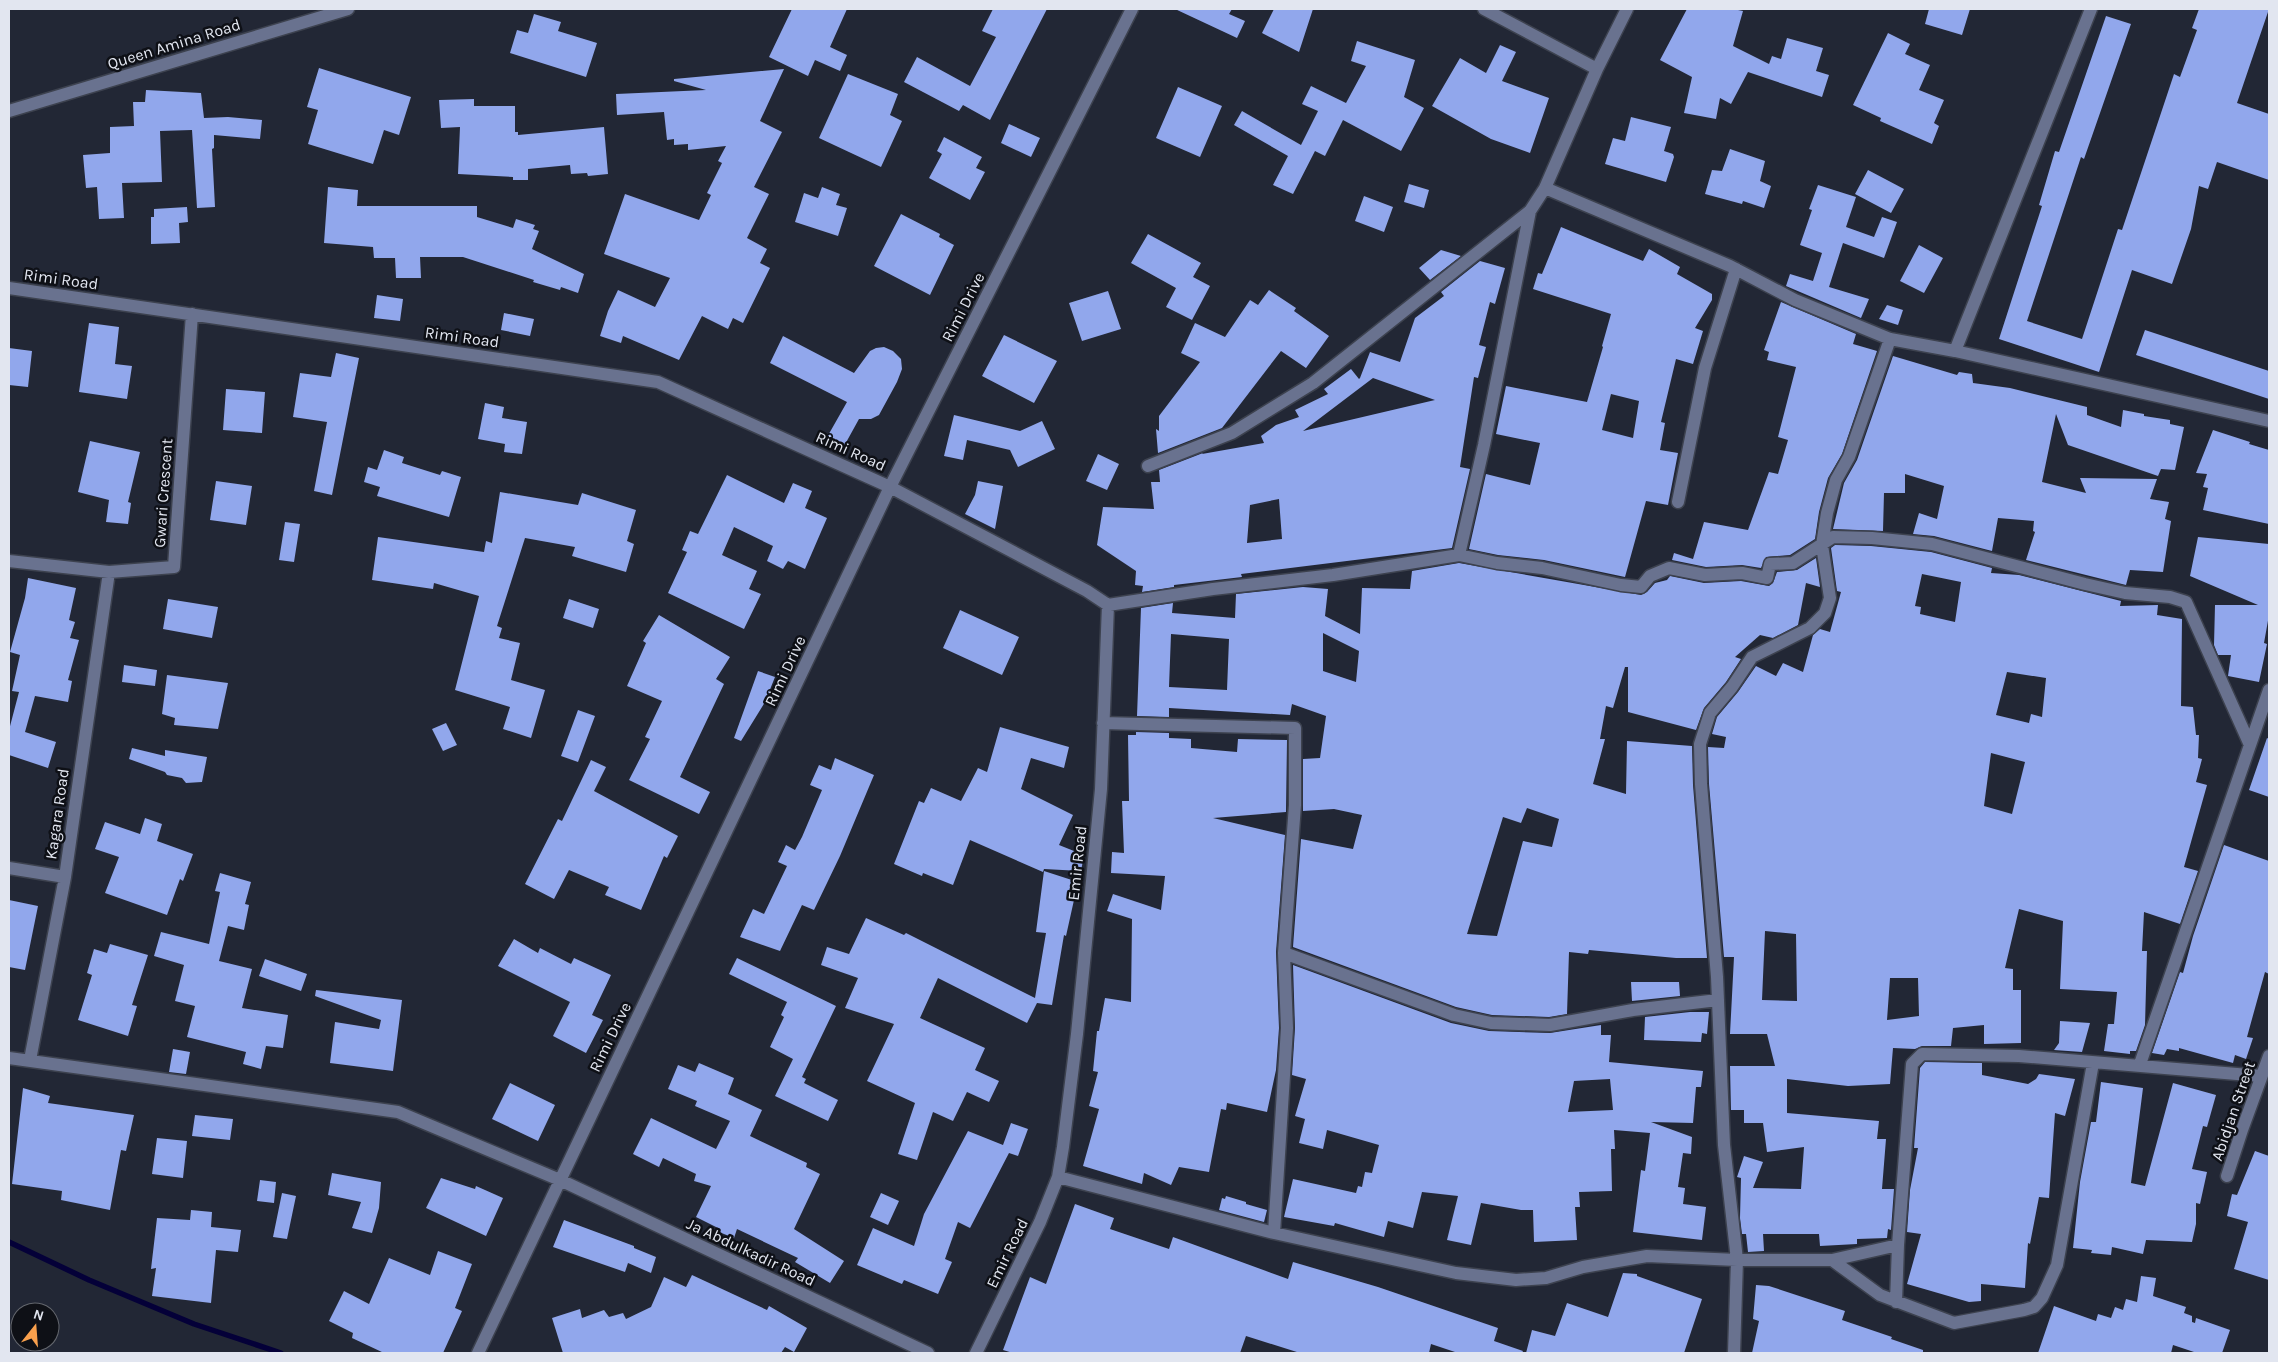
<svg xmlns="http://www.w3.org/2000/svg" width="2278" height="1362" font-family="Karla,sans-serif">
  <rect width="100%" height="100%" fill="#222735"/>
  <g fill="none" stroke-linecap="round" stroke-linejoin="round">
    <path stroke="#040038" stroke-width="5.5" d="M9,1242L89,1280L194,1324L281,1353"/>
  </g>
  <path fill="#91a7ec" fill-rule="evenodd" d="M792,9H847L830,47L847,55L840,71L815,60L808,76L769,57Z
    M993,9H1047L990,120L963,105L959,111L904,82L917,57L970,86L996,37L982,31Z
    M1175,9H1232L1229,14L1245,21L1237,38Z
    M1274,9H1313L1299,52L1262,33Z
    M1687,9H1733L1743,11L1733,46L1769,64L1772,56L1781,59L1787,38L1823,48L1816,71L1829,75L1822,97L1748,72L1731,104L1720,98L1716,119L1684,113L1692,77L1660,60Z
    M1929,9H1970L1962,35L1925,24Z
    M2199,9H2269L2237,103L2269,114V180L2217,162L2208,189L2199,186L2191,229L2172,284L2132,270L2099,372L1999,339L2042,206L2039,205L2055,151L2059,152L2106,16L2131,24L2084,159L2081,157L2027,321L2082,339L2118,229L2122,230L2174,74L2180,77L2197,30L2192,28Z
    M534,14L561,22L558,31L597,43L586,77L510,53L517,30L528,33Z
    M1888,33L1910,44L1905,54L1930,65L1919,90L1944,100L1934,123L1939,126L1932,144L1880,121L1881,118L1853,105Z
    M1357,41L1415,60L1404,97L1424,108L1401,151L1343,120L1325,156L1315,151L1293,194L1273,185L1288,156L1234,125L1242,111L1301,145L1318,111L1302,104L1311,86L1346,103L1366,66L1351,61Z
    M1500,45L1516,52L1502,81L1549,98L1530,153L1491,139L1432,106L1460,58L1486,73Z
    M319,68L411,97L399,135L384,130L373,164L308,144L318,110L307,107Z
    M784,69L760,121L782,132L754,187L769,194L747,238L767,249L760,263L770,268L743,323L733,318L728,329L702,316L679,360L623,336L621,343L600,336L608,311L618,290L655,307L670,278L604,254L625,194L699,220L711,195L707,193L722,163L718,161L726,146L688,150V144L674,145V139L667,140L664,112L617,115L616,94L706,90L674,81V79Z
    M848,74L898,94L890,115L902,121L881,167L819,138Z
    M1178,87L1222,106L1200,157L1156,138Z
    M146,90L201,93L204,118L228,117L262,120L260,139L214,135V148L212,149L215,207L197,208L192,130L160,131L162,182L122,183L124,218L99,219L97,187L86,188L83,155L110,153V127L134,126L133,102H145Z
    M474,99V106H515V132H518V135L604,127L608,174L588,176L587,173L571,174L570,165L528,169V180H513V177L458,174L460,127L441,128L439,100Z
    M1631,117L1671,127L1664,151L1673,154L1674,157L1666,182L1605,164L1613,138L1625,141Z
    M1009,124L1040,138L1031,157L1001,143Z
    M944,137L982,157L976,168L985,172L970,200L929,178L942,154L937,151Z
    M1730,149L1765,161L1760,181L1771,186L1764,208L1743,201L1742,204L1705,194L1712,170L1722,171Z
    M1868,170L1904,189L1891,213L1855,194Z
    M1409,184L1429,190L1424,208L1404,202Z
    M1818,185L1856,197L1846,227L1874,237L1882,217L1897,222L1884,258L1843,243L1829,287L1869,299L1861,318L1786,286L1790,274L1813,281L1822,253L1800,245L1812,210L1809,209Z
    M328,187L358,190L357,206H477V217L513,228L516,219L535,225L533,229L539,231L532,249L584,274L578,293L561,287L560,290L533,282L534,280L463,257H420L421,278H396L395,258H374L373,247L324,243Z
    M822,187L840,194L836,205L847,208L838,236L795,222L804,193L818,198Z
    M1364,196L1393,207L1384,232L1355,221Z
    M187,207L188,222L179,223L180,243L151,244V217H154V209Z
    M901,214L940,234L939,237L954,245L930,295L874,266Z
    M1561,227L1643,261L1649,249L1680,267L1677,274L1712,294V300L1695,328L1703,331L1693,364L1676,359L1661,422L1665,423L1660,450L1678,453L1668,505L1646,501L1625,577L1544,560L1498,555L1469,549L1486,474L1530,485L1540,443L1496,434L1506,386L1587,402L1603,347L1602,346L1611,314L1533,289L1538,273L1542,274ZM1611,394L1639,401L1633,438L1602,430Z
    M1148,234L1201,263L1193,277L1210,286L1192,320L1166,307L1176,288L1131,263Z
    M1919,245L1943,258L1924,293L1900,281Z
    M1441,250L1461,256L1430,280L1419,268Z
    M1480,261L1505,268L1495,304L1490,302L1479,345L1486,347L1478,378L1474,377L1460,467L1470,469L1452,548L1241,574L1242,577L1174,585V587L1142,592L1143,586L1135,585L1136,571L1097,545L1103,507L1154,509L1151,482H1160L1159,470L1203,453L1202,454L1264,443L1261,436L1276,425L1299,417L1295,410L1328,394L1324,389L1351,369L1359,379L1360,378L1370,352L1400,362L1415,318L1444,296L1441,292ZM1373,378L1435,400L1303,431L1307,428ZM1279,499L1282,539L1247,543L1250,505Z
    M1269,290L1296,308L1294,311L1329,336L1306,368L1281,351L1222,428L1158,453L1156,429L1159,431V416L1200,362L1181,353L1195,323L1225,337L1250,300L1258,305Z
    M1108,291L1121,329L1082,341L1069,303Z
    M377,295L403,299L400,321L374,318Z
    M1781,302L1856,334L1853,344L1877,351L1842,454L1828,478L1819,512L1815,539L1790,555L1766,557L1761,568L1742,565L1706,567L1672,560L1674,553L1693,559L1704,522L1748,530L1769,472L1778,474L1788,440L1778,437L1796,367L1767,360L1769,352L1764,350Z
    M1887,305L1903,310L1898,325L1879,319Z
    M504,313L534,319L530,336L501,330Z
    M89,323L119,327L115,364L132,366L127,399L79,392Z
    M2145,330L2269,371V399L2136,355Z
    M1004,335L1057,361L1034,403L982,376Z
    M783,336L854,373L870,351L876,348L884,347L893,351L901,359L902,369L897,382L879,415L871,419H859L843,448L826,439L847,402L770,363Z
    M9,348L32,351L28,387L9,385Z
    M336,353L359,358L332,495L314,491L327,422L293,417L300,373L331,377Z
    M1893,356L1957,375L1959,372L1972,374L1973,383L2010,388L2087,407V415L2121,427L2123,410L2144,414V416L2170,420V424L2184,427L2175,470L2161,469L2158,476L2068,445L2056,414L2042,482L2086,493L2080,478L2157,479L2150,499L2169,502L2165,519L2171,521L2163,572L2130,570L2126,585L2026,560L2035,532L2033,531L2034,521L1998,518L1992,551L1934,536L1913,534L1919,513L1937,519L1944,486L1905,474V493H1884L1883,531L1833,529L1844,483L1857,460Z
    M226,389L265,392L262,433L223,430Z
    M485,403L504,407L502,418L527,422L522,454L504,452L505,444L478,439Z
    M954,415L1020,431L1042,421L1055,449L1018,467L1010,450L967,440L963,460L944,456Z
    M2213,430L2250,442L2249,444L2269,450V524L2203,510L2208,488L2203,487L2207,474L2196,473Z
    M90,441L140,452L128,502L131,503L128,524L106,522L109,500L78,492Z
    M384,450L404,457L402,463L440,475L442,471L461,477L449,517L377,496L380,487L364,482L368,467L377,470Z
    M1098,454L1119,464L1107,490L1086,481Z
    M727,475L784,503L793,483L812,491L805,508L827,518L805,569L788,561L783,569L767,561L773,546L734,527L722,555L757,571L749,589L761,594L744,629L668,593L687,552L682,550L690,531L698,534Z
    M216,481L252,486L246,525L210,520Z
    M978,481L1003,486L995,529L965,514L975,495Z
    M500,492L578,505L582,493L636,510L627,541L634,544L626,572L572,556L575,547L525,538L497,626L502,628L499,638L520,643L511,680L545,690L531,738L503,729L510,707L455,690L479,596L434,583L433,589L372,580L378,537L484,552L486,541L492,543Z
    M285,522L300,524L294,562L279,560Z
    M2198,537L2269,544V615L2264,643L2267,644L2259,682L2228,676L2231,655H2218L2214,645L2215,605H2258L2190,576Z
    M1835,545L1871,546L1931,552L1992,568L1991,573L2019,575L2121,601L2120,606L2158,605L2157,615L2182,619L2181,706L2193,707L2196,735H2199L2198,758L2202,759L2196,782L2207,785L2184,867L2198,871L2180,924L2144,912L2142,951H2147L2145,1025L2136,1051H2130V1054L2104,1051L2108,1024H2114L2117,992L2060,989L2063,921L2019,909L2005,968L2013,969V990H2021V1043L1984,1044V1025L1953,1028L1951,1046H1922L1915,1049L1893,1048L1890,1084L1848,1086L1787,1079V1113L1879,1121L1877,1139H1886L1882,1189H1894L1891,1230L1888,1229L1887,1238L1857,1239V1244L1820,1246L1819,1234H1763L1764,1251L1748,1252L1746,1234H1742L1740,1218L1741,1178L1737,1177L1744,1156L1763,1162L1753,1188L1801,1189L1804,1147L1767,1152L1763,1123H1744V1110H1731L1730,1066H1775L1767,1034H1730L1734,957H1724L1709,784L1708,747L1724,748L1726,737L1712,734L1717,717L1738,692L1756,666L1776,676L1783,663L1803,672L1813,635L1820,629L1830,632L1841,592L1837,591L1831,548ZM1922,574L1961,582L1955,622L1920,614L1921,607L1915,606ZM2007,672L2046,678L2042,717L2031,714L2029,723L1996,715ZM1991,753L2025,762L2012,814L1984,806ZM1765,931L1796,934L1797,1001L1762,1000ZM1890,978H1918L1919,1016L1887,1020Z
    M1816,558L1820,587L1806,583L1798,625L1773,638L1760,635L1735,657L1741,659L1726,682L1704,708L1696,730L1628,712V667H1625L1613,708L1606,706L1600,739H1605L1593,784L1626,794L1627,741L1692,746L1693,785L1707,958H1676L1589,950L1588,954L1569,952L1567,1014L1549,1017L1492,1015L1456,1007L1293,947L1301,839L1353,849L1362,815L1334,809L1303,811V759L1320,758L1326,716L1292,704L1290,715L1169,708V717L1137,716L1141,608L1173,603L1172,613L1235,618L1236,594L1303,587L1328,589L1325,616L1360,634L1362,588L1410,589L1412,571L1459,563L1641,595L1647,592L1655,583L1667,580L1670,576L1704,583L1741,581L1769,586L1773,583L1777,572L1797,570ZM1323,633L1359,651L1356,682L1323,671ZM1171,634L1229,639L1227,690L1169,687ZM1527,808L1559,819L1552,847L1523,841L1497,936L1467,934L1503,817L1521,823Z
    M28,578L76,588L69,620L75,622L70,638L79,640L68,680L72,681L68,702L35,696L25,732L56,742L48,768L9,755V730L19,692L12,691L20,655L10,652L25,598Z
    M168,599L218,607L212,638L163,629Z
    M569,599L599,609L593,628L563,618Z
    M960,610L1019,637L1002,675L943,648Z
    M659,615L730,657L716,679L724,684L680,777L710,792L699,814L629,780L650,739L645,737L662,701L627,686L646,643L643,641Z
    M124,665L157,670L155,686L122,682Z
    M758,671L775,677L765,702L741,741L734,738Z
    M167,675L228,683L218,729L174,725L175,718L162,714Z
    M578,710L595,716L578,762L561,756Z
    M446,723L457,745L443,751L432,729Z
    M1000,727L1069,747L1064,768L1031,758L1021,789L1073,815L1059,845L1084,855L1081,871L1044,869L1043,872L970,840L953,885L923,873L922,876L894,864L919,801L924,803L931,788L961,801L978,768L987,772Z
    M1136,732L1169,733V738L1191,739V748L1237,752L1238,739L1287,740L1286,812L1213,818L1285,835L1276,952L1279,1028L1276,1070L1267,1112L1227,1103L1226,1110L1221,1109L1209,1172L1179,1167L1171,1185L1144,1173L1142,1184L1083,1166L1099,1109L1089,1106L1098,1072L1093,1071L1097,1031H1099L1105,998L1131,1002L1132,919L1107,911L1113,894L1161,910L1165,876L1111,873L1112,852L1124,853L1122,801H1129L1128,735H1136Z
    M2267,738L2269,739V797L2249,790Z
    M132,748L165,756V750L207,757L202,782L186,783L182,778L167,775L165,772L129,759Z
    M835,758L874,775L840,856L814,910L802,905L780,951L740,937L753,909L764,914L787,866L778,862L786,845L795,850L802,837L822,790L810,785L819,765L831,770Z
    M591,760L606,767L594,791L678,836L667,858L664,856L641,910L605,895L609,887L569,870L554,899L525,884L558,819L562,821Z
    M145,818L162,824L157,841L193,854L183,881L180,879L167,915L105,893L119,857L95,849L105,822L140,834Z
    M2224,845L2269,861V974L2265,972L2247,1037L2253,1038L2246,1059L2235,1055L2233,1063L2179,1048V1051L2167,1049L2164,1055L2152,1053L2180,972L2183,973L2193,936Z
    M1044,871L1078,882L1066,936L1064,935L1052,1005L1037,1003L1027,1023L938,978L920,1018L985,1048L975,1070L999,1081L989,1102L967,1092L953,1121L933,1112L917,1160L898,1154L915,1103L867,1081L894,1024L845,1008L858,978L821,965L827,947L849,954L866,918L904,935L906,933L1035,998L1046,933L1036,932Z
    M220,873L251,882L245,904L249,905L244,930L228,926L219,961L252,969L242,1008L288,1015L283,1048L266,1046L261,1069L243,1064L246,1052L187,1037L195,1006L175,1001L184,965L154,956L161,932L209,944L220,892L215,891Z
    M9,900L38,906L25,970L9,967Z
    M514,939L538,953L540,948L571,964L574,958L611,975L592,1015L603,1020L586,1053L553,1036L570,1002L498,966Z
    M110,944L148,955L132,1005L137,1006L128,1036L78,1020L92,975L87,973L94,949L107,953Z
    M737,958L836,1006L802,1077L806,1079L804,1083L838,1100L828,1121L775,1096L793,1059L770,1047L784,1017L781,1015L787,1002L729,974Z
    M265,959L307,974L301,991L259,976Z
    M1293,965L1451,1023L1489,1031L1550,1033L1601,1025V1035H1611L1609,1062L1703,1071L1701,1087H1696L1693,1123L1651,1122L1692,1137L1691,1154L1683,1153L1678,1187L1685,1188L1683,1204L1706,1207L1702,1240L1633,1232L1641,1170L1645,1171L1650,1133L1614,1130L1615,1149H1611L1612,1191L1579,1192L1580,1207H1575L1577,1240L1534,1242L1533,1210H1521L1481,1203L1471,1245L1447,1240L1458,1196L1422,1192L1413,1228L1388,1221L1384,1237L1335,1223L1334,1226L1284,1217L1293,1179L1356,1193L1358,1186L1362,1187L1365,1172L1372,1173L1379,1145L1327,1130L1323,1149L1299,1143L1305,1119L1295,1116L1306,1079L1292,1075L1295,1028ZM1610,1079L1613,1110L1568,1112L1574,1081Z
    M1631,982H1679L1680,996L1632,1001Z
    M316,990L402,1000L393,1071L330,1063L335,1022L379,1029L381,1020L315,996Z
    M1690,1012H1709L1707,1034L1702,1033L1701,1042L1644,1040L1645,1017Z
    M2060,1021L2090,1023L2082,1052L2054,1050L2059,1043Z
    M173,1049L190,1052L186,1074L169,1072Z
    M1925,1062L1982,1063V1075L2028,1084L2036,1079L2039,1074L2075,1079L2065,1116L2055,1113L2049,1198L2039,1197L2030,1244L2028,1243L2025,1288L1981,1284V1301L1969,1302L1907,1284L1921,1234L1907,1232L1910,1190L1918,1148H1914L1920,1068Z
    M699,1063L734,1078L728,1094L762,1110L750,1136L807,1163L806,1167L820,1174L794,1229L844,1261L830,1283L795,1262L798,1258L737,1229L734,1238L719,1232L720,1229L696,1217L711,1186L694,1181L696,1174L663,1158L659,1167L633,1154L651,1118L716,1149L730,1121L695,1106L697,1101L668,1089L678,1065L695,1072Z
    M2101,1082L2143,1088L2131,1183L2145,1186L2173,1083L2216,1095L2207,1127L2203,1126L2192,1169L2207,1172L2200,1204L2196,1203V1224L2192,1242L2146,1240L2143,1254L2112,1247L2111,1255L2091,1253L2092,1250L2073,1248L2080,1182L2091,1122H2096Z
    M510,1083L555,1105L538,1141L492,1119Z
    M23,1088L50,1096L48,1103L134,1115L126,1151L121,1150L110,1210L61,1200L62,1191L12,1184Z
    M195,1115L233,1119L230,1140L192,1136Z
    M1011,1123L1028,1129L1018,1156L1009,1153L970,1228L958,1222L945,1259L952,1262L938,1294L904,1280L902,1284L857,1265L873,1228L914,1246L924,1214L968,1131L1003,1145Z
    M157,1138L187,1141L183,1178L152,1174Z
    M2255,1151L2269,1156V1280L2234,1269L2248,1222L2227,1216L2232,1194L2237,1195Z
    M332,1173L381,1182L379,1208L372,1233L352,1228L361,1202L328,1195Z
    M441,1178L475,1189L476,1186L503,1198L486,1236L426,1208Z
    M260,1180L276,1182L274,1203L257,1201Z
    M282,1193L296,1196L287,1239L273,1237Z
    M881,1193L899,1201L888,1225L870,1217Z
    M1226,1196L1246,1202V1204L1267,1210L1264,1222L1219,1210L1222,1198L1225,1199Z
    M1075,1204L1114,1218L1110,1229L1169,1249L1173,1237L1288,1279L1293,1262L1378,1287L1498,1328L1494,1341L1523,1351L1522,1353H1458L1431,1344L1429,1353H1300L1246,1336L1240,1353H1013L1003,1350L1030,1277L1046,1284Z
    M191,1210L212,1212L211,1227L241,1230L238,1252L216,1250L211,1303L152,1296L156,1268L151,1269L157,1218L190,1220Z
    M564,1220L634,1246V1248L656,1257L651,1273L628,1263L625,1272L553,1247Z
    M438,1251L472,1264L455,1308L462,1311L443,1353H384L352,1338L353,1333L329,1321L344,1291L369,1304L389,1258L430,1275Z
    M1623,1273L1637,1274V1276L1702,1299L1684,1353H1526L1532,1330L1555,1336L1567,1303L1608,1317Z
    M692,1275L767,1310L769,1306L807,1328L794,1352L785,1347L781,1353H563L552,1318L580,1309L582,1318L604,1310L609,1317L623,1313L626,1319L651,1307L664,1277L686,1287Z
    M2141,1276L2156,1278L2153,1296L2186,1307L2184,1313L2192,1316V1322L2195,1323L2196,1318L2230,1330L2222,1353H2197L2173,1345L2171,1353H2038L2054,1306L2096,1321L2098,1314L2111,1318L2115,1307L2123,1310L2126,1299L2137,1302Z
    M1756,1285L1769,1286L1845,1311L1842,1320L1892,1337L1891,1339L1923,1350V1353H1752L1759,1321L1753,1319Z"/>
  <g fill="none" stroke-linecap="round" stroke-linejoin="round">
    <g stroke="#3d424f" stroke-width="15">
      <path id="minor" d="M1484,9L1597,69
        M9,111L348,9
        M1545,188L1730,266L1795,300L1890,339L1955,351L2269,421
        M9,288L658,382L890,487L1087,591L1108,605L1101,789L1077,1034L1063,1147L1058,1177L1040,1222L976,1353
        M1955,351L2091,9
        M1148,466L1232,433L1313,383L1530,211L1545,188L1597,69L1627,9
        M1678,502L1705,368L1736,269
        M1459,555L1484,445L1530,211
        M9,561L109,572L174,567L192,314
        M1108,605L1213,589L1333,575L1459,555L1497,563L1542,568L1621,585L1641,587L1650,576L1669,568L1705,575L1742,573L1767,578L1770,564L1793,563L1833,537L1872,538L1932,544L2085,584L2125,593L2170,597L2186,602L2250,745
        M1103,723L1295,728V805L1284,953L1287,1028L1274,1233
        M9,868L65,877
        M1284,953L1454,1015L1491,1023L1550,1025L1633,1010L1718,1000
        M9,1058L398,1112L560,1180L928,1353
        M30,1060L65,877L109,572
        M2140,1064L2269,690
        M2227,1176L2242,1130L2269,1056
        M1058,1177L1274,1233L1456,1273L1516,1280L1546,1278L1583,1267L1647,1256L1737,1260H1832L1880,1295L1954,1323L2024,1310L2034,1307L2042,1298L2057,1265L2093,1063
        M1832,1260L1898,1245
        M1896,1302L1898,1245L1912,1064L1922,1054L2019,1056L2261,1076
        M478,1353L890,487L1132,9
        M1734,1353L1737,1260L1724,1145L1717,977L1701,784L1700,744L1710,713L1732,687L1752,657L1810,628L1825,613L1830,598L1822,545L1827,513L1836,480L1849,457L1890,339"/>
    </g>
    <use href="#minor" stroke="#69728f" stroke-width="12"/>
  </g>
  <g text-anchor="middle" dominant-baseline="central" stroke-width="5" stroke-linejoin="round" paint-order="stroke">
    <g font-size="16" fill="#e2e6f0" stroke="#0e1016">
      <text transform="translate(174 44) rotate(-17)">Queen Amina Road</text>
      <text transform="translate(61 279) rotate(8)">Rimi Road</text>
      <text transform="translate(963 307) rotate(-63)">Rimi Drive</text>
      <text transform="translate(462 337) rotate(8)">Rimi Road</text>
      <text transform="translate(851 451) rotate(24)">Rimi Road</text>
      <text transform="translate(163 493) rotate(-86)">Gwari Crescent</text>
      <text transform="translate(785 671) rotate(-65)">Rimi Drive</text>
      <text transform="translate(57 814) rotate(-82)">Kagara Road</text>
      <text transform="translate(1077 863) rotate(-84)">Emir Road</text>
      <text transform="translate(610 1037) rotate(-64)">Rimi Drive</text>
      <text transform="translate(2233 1111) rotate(-71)">Abidjan Street</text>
      <text transform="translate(751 1252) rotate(25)">Ja Abdulkadir Road</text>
      <text transform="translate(1007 1253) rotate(-64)">Emir Road</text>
    </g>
  </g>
  <rect width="2278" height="1362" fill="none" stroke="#e2e6f0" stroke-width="20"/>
  <g transform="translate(35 1327) rotate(17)"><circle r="24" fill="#0e1016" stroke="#63666d"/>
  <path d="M0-4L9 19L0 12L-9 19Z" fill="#f9a04d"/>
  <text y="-8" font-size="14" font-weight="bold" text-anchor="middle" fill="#e2e6f0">N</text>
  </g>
</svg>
